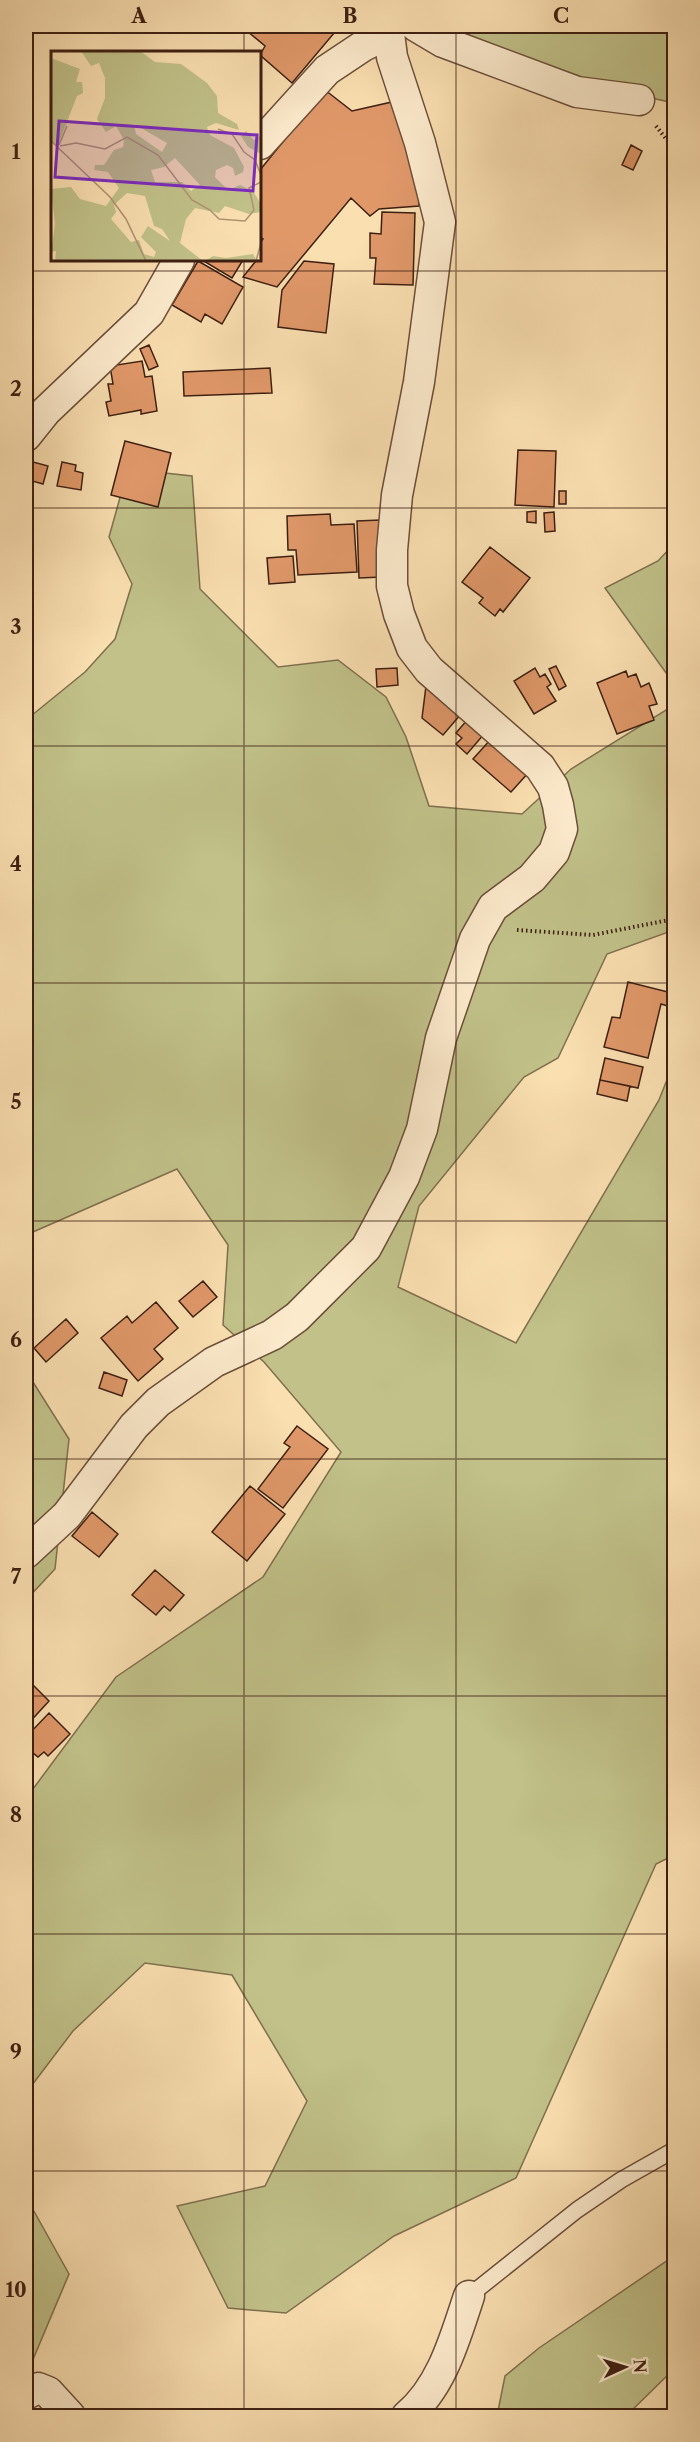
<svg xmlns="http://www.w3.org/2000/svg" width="700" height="2442" font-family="'Libre Caslon Text',serif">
  <rect width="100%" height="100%" fill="#fadfb1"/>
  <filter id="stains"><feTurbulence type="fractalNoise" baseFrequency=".00333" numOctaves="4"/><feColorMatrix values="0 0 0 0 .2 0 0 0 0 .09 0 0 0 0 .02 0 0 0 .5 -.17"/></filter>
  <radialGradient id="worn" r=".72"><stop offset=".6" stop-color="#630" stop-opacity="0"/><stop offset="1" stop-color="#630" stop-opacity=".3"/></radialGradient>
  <path fill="#c1c189" stroke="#7f704e" stroke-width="1.5" d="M445,26H674V103L597,86Z
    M128,469L192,476L200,589L278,667L338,660L386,697L406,737L429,806L522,814L571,769L674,705V930L607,954L558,1058L524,1077L419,1206L398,1287L516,1343L659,1100L674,1062V1855L656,1864L516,2178L394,2236L286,2313L228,2308L177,2206L265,2186L307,2101L232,1975L145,1963L73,2031L26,2093V1789L30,1793L116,1677L263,1577L341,1452L264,1362L223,1325L228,1245L177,1169L26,1235V720L85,672L115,639L132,584L109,537Z
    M674,544V684L605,588L658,561Z
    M26,1371L69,1439L55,1569L26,1600Z
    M26,2197L69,2274L26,2376Z
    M674,2256V2369L626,2416H497L505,2376L539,2348Z"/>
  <path fill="#e09869" stroke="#3d1f12" stroke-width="1.5" d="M252,26H340L292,83L260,55L265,46L247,31Z
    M325,90L352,111L392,102L419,183V206L379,209L370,216L351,198L277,287L243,277L255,262L253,260H260V243L263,239L260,237V170Z
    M631,145L642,151L633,170L622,165Z
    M382,212L415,213L413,285L374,284L376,258H370V233L381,234Z
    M202,260H243L232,278Z
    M198,261L243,287L222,324L205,314L201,322L172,305Z
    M304,261L334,264L326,333L278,327L282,290Z
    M149,345L158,366L149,370L140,349Z
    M142,361L145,377L152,376L157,411L141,414V410L109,416L106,402L111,401L108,384H113L110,366Z
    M270,368L272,393L184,396L183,372Z
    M125,441L171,453L158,507L111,495Z
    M518,450L556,451L554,507L515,505Z
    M33,462L48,466L43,484L29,480Z
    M62,462L76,465L75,471L83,473L81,490L57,486Z
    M559,491H566V504H559Z
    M536,511V523L527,522V512Z
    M554,512L555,531L545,532L544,513Z
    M330,514L331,525L354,524L357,572L298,575L296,550H288L287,516Z
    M380,520L382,577L359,578L357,521Z
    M490,547L530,578L503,612L500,609L495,616L479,603L483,598L462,582Z
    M293,556L295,582L269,584L267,558Z
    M556,666L566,686L559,690L549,669Z
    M397,668L398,685L377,687L376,669Z
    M535,668L540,677L545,674L551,684L547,687L556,701L534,714L514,681Z
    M626,671L628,677L636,674L641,687L649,683L657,704L649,706L654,720L617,734L597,683Z
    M426,686L461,714L443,735L422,718Z
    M468,719L484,734L467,754L456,744L462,738L456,733Z
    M491,739L529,772L511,792L473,759Z
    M628,982L672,993L668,1006L661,1004L648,1058L604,1047L612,1017L620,1018Z
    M605,1058L643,1067L638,1088L600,1080Z
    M600,1080L630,1086L627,1101L597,1094Z
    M203,1281L217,1297L193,1317L179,1301Z
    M156,1302L178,1328L154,1349L163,1359L138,1381L101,1338L127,1316L132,1323Z
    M66,1319L78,1333L46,1362L34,1348Z
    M104,1372L127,1380L122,1396L99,1388Z
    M297,1426L328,1449L283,1508L258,1489L290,1447L284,1443Z
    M250,1486L285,1514L247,1561L212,1532Z
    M92,1512L118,1534L99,1557L72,1536Z
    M155,1570L184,1595L170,1611L164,1606L156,1615L132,1595Z
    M26,1678L49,1701L26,1726Z
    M49,1713L70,1734L48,1756L44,1752L38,1757L27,1748L30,1744L26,1737Z"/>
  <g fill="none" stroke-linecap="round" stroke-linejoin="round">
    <g stroke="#6c4f3a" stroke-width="18">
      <path id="lane" d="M469,2296L577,2210L621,2180L674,2150"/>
    </g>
    <g stroke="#6c4f3a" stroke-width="33">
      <path id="street" d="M416,26L443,42L577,92L639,100
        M260,144L327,70L363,46L389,33
        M26,436L46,411L149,313L179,260
        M26,1553L67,1515L134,1426L158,1402L214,1362L272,1335L297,1317L366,1248L404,1177L422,1129L441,1038L475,939L493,907L532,878L554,852L562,829L558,805L553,787L540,767L429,670L412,648L399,614L392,586V550L397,495L419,382L440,222L420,143L392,57L389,33L393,26
        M26,2394L38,2388L48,2392L70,2416
        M407,2416C442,2387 455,2338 469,2296"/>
    </g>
    <path stroke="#3d1f12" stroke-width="4" stroke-dasharray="1.5 3" stroke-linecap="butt" d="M656,126L674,149
      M517,930L593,935L674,919"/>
    <use href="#lane" stroke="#fceacc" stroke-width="15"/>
    <use href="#street" stroke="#fceacc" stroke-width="30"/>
  </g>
  <path fill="none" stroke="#3d1f12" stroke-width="1.5" stroke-opacity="0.55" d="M244,26V52M456,26V2416M244,260V2416M26,271H674M26,508H674M26,746H674M26,983H674M26,1221H674M26,1459H674M26,1696H674M26,1934H674M26,2171H674"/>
  <g transform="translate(51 51)">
    <rect width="210" height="210" fill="#fadfb1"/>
    <path d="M30,0H89L104,11L130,13L156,32L166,45L167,62L186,73L188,79L165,72L156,76L159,84L183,97L193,116L192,121L184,125L182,117L176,114L165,119L164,126L177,139L189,134L202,140L210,153V161L198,163L174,155L168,162L144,157L135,168L129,192L152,210H4L5,200L0,201L4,173L0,138L20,136L29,148L55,155L68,137L57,121L43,119L44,114H53L63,99L72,96L73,89L65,75L55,81L46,68L54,47V27L48,12L40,15ZM83,73L116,92L111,101L85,83ZM124,107L149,134L140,140L131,131H104L100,119L113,116ZM76,142L94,145L103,175L111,178L119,190L97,175L90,186L105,201L103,206L93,203L88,189L80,191L60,168L65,161L63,154ZM0,7L29,18L25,31H31L32,42L26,45L7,94L0,91ZM195,80L203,89L210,84V103L197,96L190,85ZM202,203L206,210H154L162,205L175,207Z" fill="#c1c189" fill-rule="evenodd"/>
    <path fill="none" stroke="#ae9271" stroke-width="1.5" d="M167,78L181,83L193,101L204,109L210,124M0,90L59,146L75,168L95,210M8,94L16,75M9,95L25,92L54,98L76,86L107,104L141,149L159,159L168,168L194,170L203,159L198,137L210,131M205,210L210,192"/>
    <path fill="#7b2cbf" fill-opacity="0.15" stroke="#7b2cbf" stroke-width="3" d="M8,70L206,84L202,140L4,126Z"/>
    <rect width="210" height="210" fill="none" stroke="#3d1f12" stroke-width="3"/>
  </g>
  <rect width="700" height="2442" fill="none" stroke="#fadfb1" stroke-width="66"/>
  <g transform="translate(625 2367) rotate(86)" stroke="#fceacc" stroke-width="4.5" paint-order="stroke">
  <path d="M0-4.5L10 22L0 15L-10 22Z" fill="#3d1f12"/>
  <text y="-9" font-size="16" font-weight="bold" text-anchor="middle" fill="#3d1f12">N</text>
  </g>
  <rect x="33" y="33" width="634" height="2376" fill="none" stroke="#3d1f12" stroke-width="2"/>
  <g font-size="20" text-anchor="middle" font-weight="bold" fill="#3d1f12">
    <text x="139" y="23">A</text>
    <text x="350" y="23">B</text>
    <text x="561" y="23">C</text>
    <text x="16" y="159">1</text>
    <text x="16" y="396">2</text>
    <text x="16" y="634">3</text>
    <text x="16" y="871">4</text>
    <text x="16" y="1109">5</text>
    <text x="16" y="1347">6</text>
    <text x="16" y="1584">7</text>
    <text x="16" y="1822">8</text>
    <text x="16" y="2059">9</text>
    <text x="16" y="2297">10</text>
  </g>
  <rect width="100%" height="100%" filter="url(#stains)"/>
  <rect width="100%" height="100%" fill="url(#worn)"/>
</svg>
